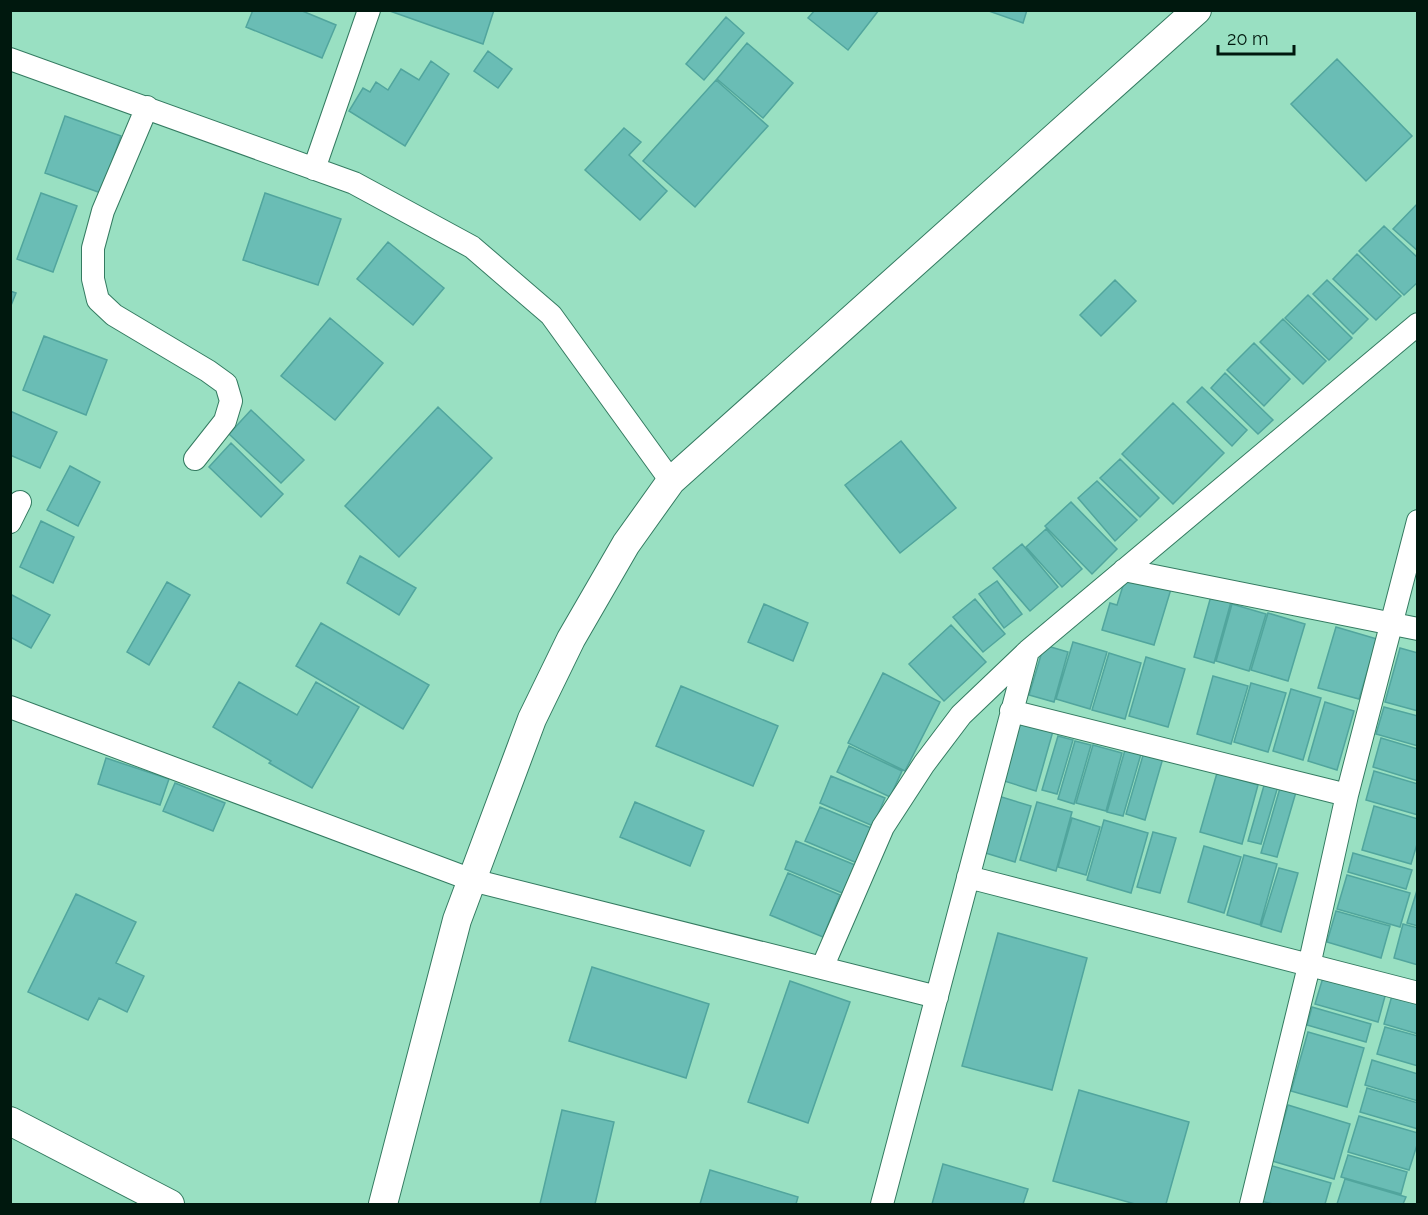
<svg xmlns="http://www.w3.org/2000/svg" width="1428" height="1215" font-family="Raleway,sans-serif">
  <rect width="100%" height="100%" fill="#99e0c2"/>
  <path fill="#6abdb5" stroke="#51a59d" stroke-width="1.5" d="M253,10H300L336,25L322,58L246,27Z
    M387,10H494L483,44Z
    M815,10H879L848,50L808,18Z
    M986,10H1027L1023,23Z
    M726,17L744,33L704,80L686,64Z
    M747,43L793,83L763,118L717,79Z
    M488,51L512,69L498,88L474,71Z
    M1337,59L1412,136L1366,181L1291,104Z
    M431,61L449,74L405,146L349,111L363,88L370,92L376,82L388,90L401,69L419,80Z
    M716,80L768,126L695,207L643,161Z
    M65,116L121,136L101,193L45,173Z
    M624,128L641,142L629,155L667,191L640,220L585,170Z
    M41,193L77,206L53,272L17,259Z
    M265,193L341,219L318,285L243,260Z
    M1418,203V251L1393,229Z
    M1384,226L1418,258V282L1404,295L1359,251Z
    M388,242L444,288L413,325L357,279Z
    M1357,254L1401,296L1376,320L1333,279Z
    M1115,280L1136,301L1101,336L1080,315Z
    M1327,280L1368,319L1353,334L1313,294Z
    M10,291L16,293L10,308Z
    M1308,295L1352,338L1329,360L1285,318Z
    M330,318L383,363L335,420L281,376Z
    M1283,319L1326,361L1303,384L1260,342Z
    M44,336L107,360L86,415L23,390Z
    M1254,343L1290,379L1264,406L1227,370Z
    M1225,373L1273,420L1258,434L1211,388Z
    M1202,387L1247,430L1232,446L1187,402Z
    M1173,403L1224,453L1173,504L1122,454Z
    M438,407L492,458L399,557L345,506Z
    M251,410L304,460L281,483L229,434Z
    M10,411L57,432L40,468L10,455Z
    M901,441L956,508L900,553L845,485Z
    M231,443L283,494L261,517L209,467Z
    M1120,459L1159,498L1140,517L1100,478Z
    M70,466L100,482L78,526L47,510Z
    M1097,481L1137,520L1115,541L1078,498Z
    M1071,502L1117,549L1092,574L1045,526Z
    M41,521L74,537L53,583L20,567Z
    M1046,529L1082,569L1062,587L1026,547Z
    M1022,544L1058,587L1030,611L993,568Z
    M360,556L416,588L399,615L347,583Z
    M1126,576L1171,589L1154,645L1102,630L1110,603L1117,605Z
    M997,581L1022,614L1004,628L979,594Z
    M167,582L190,595L149,665L127,652Z
    M10,594L50,615L31,648L10,637Z
    M1211,596L1231,602L1214,663L1194,657Z
    M975,599L1005,634L983,652L953,617Z
    M764,604L808,623L793,661L748,642Z
    M1232,604L1266,614L1249,671L1216,661Z
    M1268,613L1305,624L1288,681L1251,670Z
    M321,623L429,685L403,729L296,666Z
    M951,625L986,662L944,701L909,664Z
    M1336,627L1377,639L1359,699L1318,688Z
    M1073,642L1107,652L1090,709L1056,699Z
    M1044,645L1068,652L1054,702L1029,695Z
    M1400,648L1418,653V711L1385,702Z
    M1109,653L1141,663L1125,719L1092,710Z
    M1146,657L1185,669L1168,727L1129,716Z
    M883,673L940,702L905,771L848,743Z
    M1213,676L1248,686L1231,744L1197,734Z
    M239,682L297,715L316,682L359,707L312,788L269,763L271,761L213,727Z
    M1251,683L1286,693L1268,752L1234,742Z
    M681,686L778,726L753,786L656,746Z
    M1291,689L1321,698L1303,760L1273,751Z
    M1325,702L1354,711L1337,770L1308,761Z
    M1384,707L1418,716V746L1376,734Z
    M1015,720L1053,731L1036,791L998,779Z
    M1058,736L1073,740L1057,794L1042,790Z
    M1381,738L1418,749V781L1373,767Z
    M1075,741L1091,745L1074,804L1058,799Z
    M1093,745L1122,753L1106,811L1076,803Z
    M849,746L902,771L890,797L837,772Z
    M1125,750L1141,754L1123,816L1107,812Z
    M1144,752L1163,758L1145,820L1126,814Z
    M106,758L169,779L160,805L98,784Z
    M1374,771L1418,784V815L1366,800Z
    M1217,773L1258,785L1242,844L1200,832Z
    M831,776L885,798L873,826L820,803Z
    M1265,782L1278,786L1261,844L1248,841Z
    M175,783L225,803L213,831L163,811Z
    M1280,788L1296,792L1277,857L1261,853Z
    M995,795L1031,806L1015,862L979,851Z
    M635,802L704,831L690,866L620,837Z
    M1037,802L1072,812L1056,871L1020,860Z
    M1374,806L1418,819V841L1411,864L1362,850Z
    M820,807L871,828L857,863L805,841Z
    M1072,818L1100,827L1086,875L1058,867Z
    M1104,820L1148,833L1131,893L1087,880Z
    M1153,832L1176,838L1160,893L1137,887Z
    M796,841L860,867L847,895L785,869Z
    M1204,846L1241,857L1224,913L1188,902Z
    M1353,853L1412,870L1406,889L1348,872Z
    M1244,855L1277,864L1260,925L1227,915Z
    M1279,868L1298,873L1281,932L1261,926Z
    M788,873L840,895L823,937L770,915Z
    M1347,875L1410,893L1400,927L1337,909Z
    M1418,887V926L1407,923Z
    M76,894L136,922L116,963L144,976L127,1012L99,998L88,1020L28,992Z
    M1336,911L1390,926L1381,958L1327,942Z
    M1403,924L1418,928V965L1394,958Z
    M998,933L1087,958L1052,1090L962,1066Z
    M592,967L709,1004L686,1078L569,1041Z
    M1325,971L1387,989L1378,1022L1315,1004Z
    M790,981L850,1002L808,1123L748,1102Z
    M1393,992L1418,999V1034L1384,1024Z
    M1312,1007L1371,1024L1366,1042L1307,1025Z
    M1385,1027L1418,1036V1066L1377,1054Z
    M1308,1032L1364,1048L1347,1107L1291,1091Z
    M1372,1060L1418,1074V1101L1365,1085Z
    M1367,1088L1418,1103V1129L1360,1112Z
    M1079,1090L1189,1122L1166,1204H1135L1053,1181Z
    M1288,1105L1350,1124L1334,1179L1272,1161Z
    M562,1110L614,1122L595,1204H540Z
    M1359,1116L1418,1133V1142L1409,1170L1348,1152Z
    M1348,1155L1407,1172L1401,1194L1341,1177Z
    M943,1164L1028,1189L1023,1204H932Z
    M1266,1164L1331,1183L1325,1204H1273L1256,1200Z
    M710,1170L798,1197L796,1204H700Z
    M1345,1179L1406,1197L1403,1204H1337Z"/>
  <g fill="none" stroke-linecap="round" stroke-linejoin="round">
    <g stroke="#347b61" stroke-width="24">
      <path id="minor" d="M10,59L354,183L472,247L551,315L671,481
        M147,107L103,211L93,248V279L98,300L114,315L208,371L226,384L231,401L225,421L195,459
        M314,169L369,10
        M10,522L20,502
        M1124,570L1418,629
        M10,707L472,880L937,997
        M1011,711L1347,795
        M968,877L1418,993
        M822,968L883,827L924,764L961,715L1027,652
        M882,1204L1028,651L1418,324
        M1251,1204L1309,966L1347,795L1418,521"/>
    </g>
    <g stroke="#347b61" stroke-width="30">
      <path id="tertiary" d="M10,1121L170,1204
        M383,1204L457,920L532,719L571,639L626,544L671,481L1197,10"/>
    </g>
    <use href="#minor" stroke="#fff" stroke-width="22"/>
    <use href="#tertiary" stroke="#fff" stroke-width="28"/>
  </g>
  <rect width="1428" height="1215" fill="none" stroke="#00180e" stroke-width="24"/>
  <path d="M1218 45v9h76v-9" fill="none" stroke="#00180e" stroke-width="3"/>
  <text x="1227" y="45" font-size="18" fill="#00180e" stroke="#99e0c2" stroke-width="4.5" paint-order="stroke">20 m</text>
</svg>
